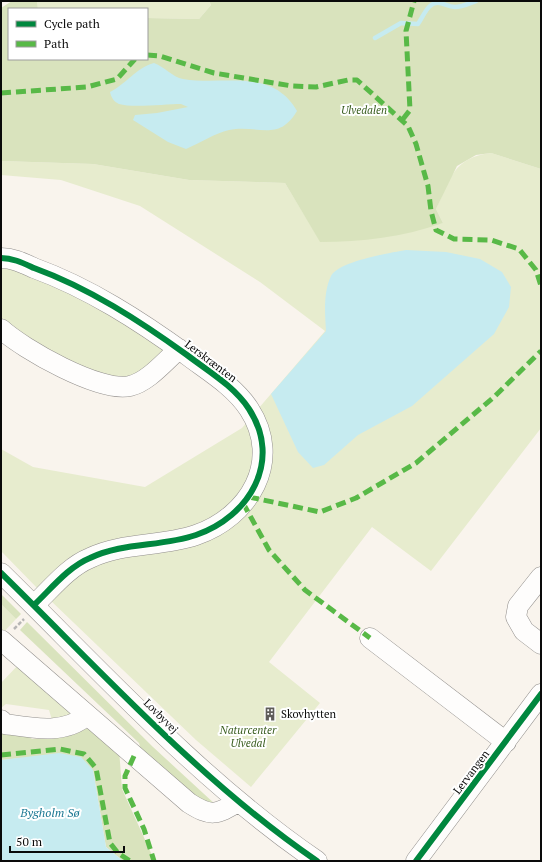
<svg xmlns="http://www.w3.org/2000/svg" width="542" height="862" font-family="'PT Serif',serif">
  <rect width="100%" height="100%" fill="#f9f4ed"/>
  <path fill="#e7ecce" d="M37,1H209L211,5L199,19L147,18V9H38Z
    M491,153L541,169V428L431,571L372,527L269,662L320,703L251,787L196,740L49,599L86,566L249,508L258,409L325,331L260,282L140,206L61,180L1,175V161L93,164L189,180L285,183L320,241L443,223L436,209C451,178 453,158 491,153Z
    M4,267L48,279L160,343L164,352L136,375L121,379L69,364L1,320V270Z
    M249,420L256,467L239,500L196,529L112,542L39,590L1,551V449L33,467L145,487L242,428Z
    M1,604L16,619L1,635Z
    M20,663L73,716L52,720L49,710L6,704L1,708V683Z"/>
  <path fill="#d9e3bd" d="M12,1H37L38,9H9V59H147V18L199,19L211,5L209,1H541V169L491,153L476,155L457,166L436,209L443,223C403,237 362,242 320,242L285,183L189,180L93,164L1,161V8Z
    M1,594L21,614L16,619L1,604Z
    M27,622L153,747L216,805L208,807L143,758L139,743L20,630Z
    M84,729H92L119,749L122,789L151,853V861H123L106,847L93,770L22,758L1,760V733L9,732L27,734L32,739C49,738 69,740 84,729Z"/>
  <path fill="#c6ebf0" d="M154,63C165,67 172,77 183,79C223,86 272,67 297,111C278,143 258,124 229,130C215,133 200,143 186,149L168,142L133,120L135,115L157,113L188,107L181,104C166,104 132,108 119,104C114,102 111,97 110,92C126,84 136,68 154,63Z
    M406,250L446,252L480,259L502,272L511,287L509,307L494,334L412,406L358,435L324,465L313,468L298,452L271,394L326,331C325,314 323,293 331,276C339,261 390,253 406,250Z
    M59,753L81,757L93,770L106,847L123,861H1V760Z"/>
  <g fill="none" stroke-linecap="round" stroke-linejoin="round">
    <path stroke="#c6ebf0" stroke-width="4.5" d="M375,38L401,23L418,24C423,17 429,0 440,3C445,4 449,7 455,7C462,7 470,3 476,1"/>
    <g stroke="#928f8c" stroke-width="21">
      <path id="minor" d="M1,258C13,258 23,263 34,268C89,288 140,321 187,355C208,371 234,386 249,409C283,461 249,517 196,535C161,547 123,542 90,558C68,567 51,589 34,605
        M1,329C23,349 100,393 130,386C148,382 165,361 179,349
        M1,573C101,671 201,782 317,861
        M541,577L518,606L516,617L524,631L541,644
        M370,638L506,742
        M1,640L189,803C211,817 216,815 238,802
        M1,720L5,724C32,728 65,735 87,715
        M416,861L541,694"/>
    </g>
    <path stroke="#b7b6b5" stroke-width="2.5" stroke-dasharray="4 2" stroke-linecap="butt" d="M14,629L24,619"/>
    <use href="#minor" stroke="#fefdfc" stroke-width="20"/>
    <path stroke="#58b947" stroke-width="5" stroke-dasharray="10 5" stroke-linecap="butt" d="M147,55L160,56L214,73L292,86L316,87L348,80H357L408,126L416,144L428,186L431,211L436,230L454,239L491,240L519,249L536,270L541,286
      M1,93L87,87L117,79L135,59
      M403,119L410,110L406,31L414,1
      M249,497L320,512L356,498L416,463L494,397L541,351
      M243,503L269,550L305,590L370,638
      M1,755L60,749L84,754L96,768L110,843L118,853L130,861
      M134,756L125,776V788L144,829L154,861"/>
    <g stroke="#fff" stroke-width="8">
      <path id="cycleway" d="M1,258C13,258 23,263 34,268C89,288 140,321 187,355C208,371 234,386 249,409C283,461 249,517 196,535C161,547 123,542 90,558C68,567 51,589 34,605
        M1,573C101,671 201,782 317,861
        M416,861L541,694"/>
    </g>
    <use href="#cycleway" stroke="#00873e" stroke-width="6"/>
  </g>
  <defs>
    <g id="building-bare" transform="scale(1.08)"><path d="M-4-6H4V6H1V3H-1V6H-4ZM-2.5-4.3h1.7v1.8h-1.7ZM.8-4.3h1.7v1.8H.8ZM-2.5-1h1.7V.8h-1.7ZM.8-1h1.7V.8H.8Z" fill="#5e5c59" stroke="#fff" stroke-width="2.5" paint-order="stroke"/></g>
  </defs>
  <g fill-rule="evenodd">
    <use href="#building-bare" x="270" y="714"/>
  </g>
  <g text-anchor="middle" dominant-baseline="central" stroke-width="4" stroke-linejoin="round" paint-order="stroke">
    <g font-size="11" font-style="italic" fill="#395d1f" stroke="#fff">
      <text x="364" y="110">Ulvedalen</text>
      <text x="248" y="730">Naturcenter<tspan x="248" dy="13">Ulvedal</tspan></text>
    </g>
    <g font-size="11" fill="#0a0a0a" stroke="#fff">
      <text transform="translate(211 361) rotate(37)">Lerskrænten</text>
      <text transform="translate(161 716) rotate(45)">Lovbyvej</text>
      <text transform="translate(471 772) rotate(-53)">Lervangen</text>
    </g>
    <g font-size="11" fill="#0a0a0a" stroke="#fff" text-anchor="start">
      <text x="281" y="714">Skovhytten</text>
    </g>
    <g font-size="12" font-style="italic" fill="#1b7893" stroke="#fff">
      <text x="50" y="812">Bygholm Sø</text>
    </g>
  </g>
  <rect width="542" height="862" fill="none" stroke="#0a0a0a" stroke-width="4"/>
  <rect x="8" y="8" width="140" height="52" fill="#ffffff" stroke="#9d9d9d"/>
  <rect x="16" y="21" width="20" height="6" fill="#00873e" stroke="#9d9d9d"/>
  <text x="44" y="28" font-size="12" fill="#0a0a0a">Cycle path</text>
  <rect x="16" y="41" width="20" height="6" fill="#58b947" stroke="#9d9d9d"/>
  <text x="44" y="48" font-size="12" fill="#0a0a0a">Path</text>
  <path d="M10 846v6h114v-6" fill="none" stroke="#0a0a0a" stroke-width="2"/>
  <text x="16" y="846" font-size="12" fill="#0a0a0a" stroke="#ffffff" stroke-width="3" paint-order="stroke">50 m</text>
</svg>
